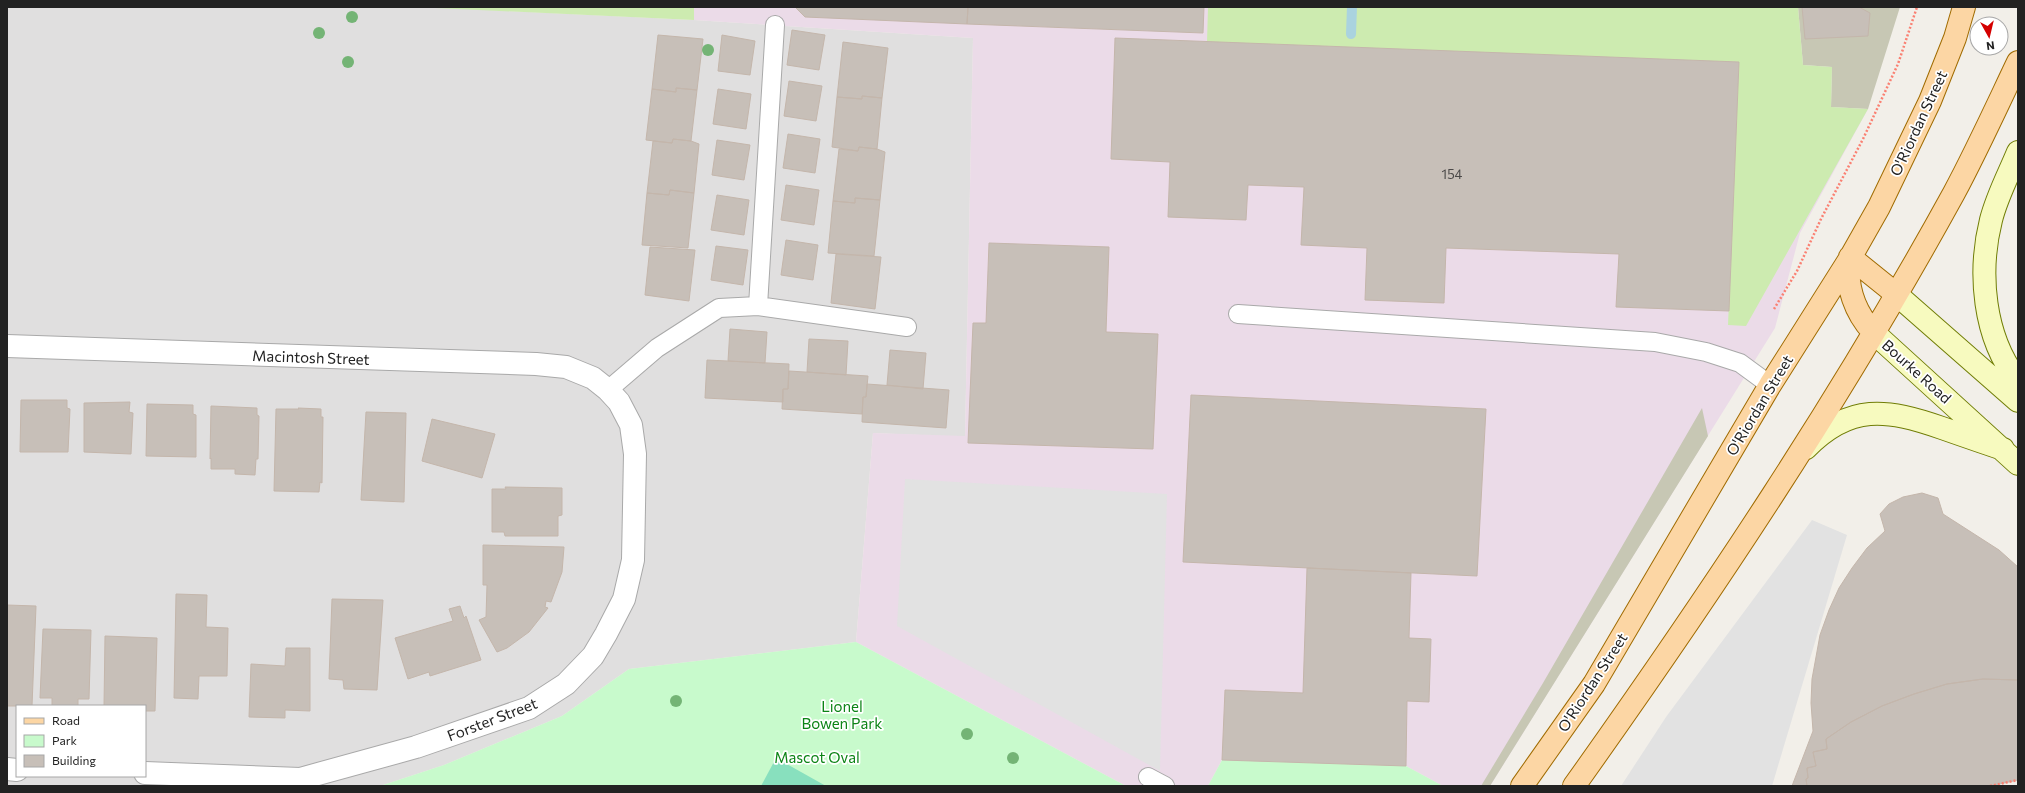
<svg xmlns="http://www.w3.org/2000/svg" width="2025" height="793" font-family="Commissioner,sans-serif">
  <rect width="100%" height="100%" fill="#f2efe9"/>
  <path fill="#e0dfdf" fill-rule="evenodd" d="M7,7H427L694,20L973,38L965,437L873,433L856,642L629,669L562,716L444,765L380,786H7ZM17,706H145V776H17Z"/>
  <path fill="#ebdbe8" d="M694,7H1798L1803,65L1832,67L1831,107L1868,109L1800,233L1775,328L1490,786H1443L1406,766L1222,760L1208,786H1126L856,642L873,433L965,436L973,38L694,20Z"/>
  <path fill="#c7c7b4" d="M1798,7H1900L1868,109L1831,107L1832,67L1803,65Z
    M1702,408L1708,436L1490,786H1481L1543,683Z"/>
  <path fill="#cdebb0" d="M414,7H694V20Z
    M1208,7H1798L1803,65L1832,67L1831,107L1868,109L1746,326L1728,325L1739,62L1207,42Z"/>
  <path fill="#c8facc" d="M856,642L1126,786H380L444,765L562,716L629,669Z
    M1222,760L1406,766L1443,786H1208Z"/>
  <path fill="#88e0be" d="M776,758L826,786H761Z"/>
  <path fill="#e2e2e2" d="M905,479L1167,494L1160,771L897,626Z
    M1812,520L1847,535L1772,786H1621L1666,717Z"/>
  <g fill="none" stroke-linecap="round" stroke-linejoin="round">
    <path stroke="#aad3df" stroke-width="10" d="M1351,34L1352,7"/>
  </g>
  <path fill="#c7bfb8" stroke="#c4b6ab" d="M795,7H968L967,24L805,17Z
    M968,7H1204L1203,33L967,24Z
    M1802,7H1859L1870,13L1868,36L1805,39Z
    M792,30L825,35L819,70L787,65Z
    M658,35L703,39L697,90L676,88V92L652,89Z
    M722,35L755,41L750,75L718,71Z
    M1115,38L1739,62L1729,311L1616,307L1619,254L1446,248L1444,303L1365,300L1367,248L1301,245L1304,187L1248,185L1246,220L1168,217L1170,162L1111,159Z
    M843,42L888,48L882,98L862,96V99L837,97Z
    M789,81L822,86L816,121L784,116Z
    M676,88L697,90L691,141L673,139L672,143L646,140L652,89L676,92Z
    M718,89L751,94L746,129L713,124Z
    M862,96L882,98L877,149L859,147L858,151L832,147L837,97L862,99Z
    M788,134L820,139L815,173L783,168Z
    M673,139L691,141L699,144L694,193L670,190L669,195L647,193L653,141L672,143Z
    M717,140L750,145L744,180L712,175Z
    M859,147L877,149L885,152L880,200L855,198V203L833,201L839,149L858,151Z
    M786,185L819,190L814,225L781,220Z
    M670,190L694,193L688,248L642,245L647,193L669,195Z
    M717,195L749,200L744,235L711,230Z
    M855,198L880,200L874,256L828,253L833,201L855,203Z
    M786,240L818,245L813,280L781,275Z
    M989,243L1109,247L1106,332L1158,334L1153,449L968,443L973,323H986Z
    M716,246L748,250L743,285L711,280Z
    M650,247L695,250L689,301L645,295Z
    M836,254L881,257L875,309L831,303Z
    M730,329L767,332L765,363L728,361Z
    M809,339L848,341L846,375L807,372Z
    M890,350L926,353L923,389L887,385Z
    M707,360L789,364L788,389H783V402L705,398Z
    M789,371L868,376L866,397H863L862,414L782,409L783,389H788Z
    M867,384L949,390L946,428L862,422L863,397H866Z
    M1191,395L1486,409L1477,576L1183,562Z
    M21,400H67V408L70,409L68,452H20Z
    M130,402L129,412L133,413L131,454L84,452V403Z
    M147,404L193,405V414L196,415V457L146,456Z
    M211,406L257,408V415L259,416L258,459H256L255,475L235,474V469H211V458L210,459Z
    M298,408L321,409V417H323L322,483L320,482L319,492L274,491L276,409H299Z
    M366,412L406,413L404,502L361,500Z
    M432,419L495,434L482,478L422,461Z
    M505,487L562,488V515L558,516V536H505L504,532H492V489H506Z
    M1922,493L1938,498L1943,514L1999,550L2018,567V680L1983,679L1947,684L1914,694L1882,706L1851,722L1826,739L1827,749L1813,752L1816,766L1807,768L1808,778L1806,779L1807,786H1792L1813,731L1811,703L1812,679L1820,635L1829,610L1839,588L1852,568L1867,548L1885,531L1880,514L1889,504L1903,497Z
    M483,545L564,547L562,572L551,602L546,601L545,607L548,608L529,632L507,648L497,652L479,620L486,617L487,585H483Z
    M1307,568L1411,573L1409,638L1431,639L1429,702L1407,701L1406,766L1222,760L1225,690L1303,693Z
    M176,594L207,595L206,627L228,628L227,676H199L198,699L174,698Z
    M332,599L383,600L377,690L344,689L343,680L329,679Z
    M7,605L36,606L32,706H7Z
    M460,606L464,618L466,616L481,660L430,676L429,672L408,679L395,638L453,621L449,609Z
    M43,629L91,630L89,699H78V706H52V698H40Z
    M105,636L157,638L155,711H145V706H104Z
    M286,648H310V711L285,710V718L249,717L251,664L285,666Z
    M1983,679L2018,680V780L1990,786H1807L1806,779L1808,778L1807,768L1816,766L1813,752L1827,749L1826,739L1851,722L1882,706L1914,694L1947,684Z"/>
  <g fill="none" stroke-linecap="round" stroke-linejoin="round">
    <g stroke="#a9a9a9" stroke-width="20">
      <path id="service" d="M775,25L758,306L907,327
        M1238,314L1655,342L1706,352L1740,363L1770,385
        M608,390L657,348L719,308L758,306
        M1148,777L1165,786"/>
    </g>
    <g stroke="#a9a9a9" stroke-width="24">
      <path id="minor" d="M7,346L536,364L566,367L593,378L608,390L619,402L631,425L635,454L633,560L624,599L606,634L593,656L566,684L529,708L416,747L300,779L145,773
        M7,769L17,770"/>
    </g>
    <g stroke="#707d05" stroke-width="24">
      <path id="secondary" d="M2018,152C2009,174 1997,196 1991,220C1978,272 1983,337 2018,381
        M1896,294L2018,401
        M1873,332L2018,464
        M1806,448C1850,403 1887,409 1942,428C1962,435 1982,442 2003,449"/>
    </g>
    <g stroke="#a06b00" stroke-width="24">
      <path id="primary" d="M1850,257L1896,294
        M1849,260C1846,287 1855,312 1873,332
        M1522,786L1594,684L1770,385L1849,260L1879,207L1930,101L1955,38L1964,7
        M1574,786C1710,595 1841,399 1954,193C1977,150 1997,106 2018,62"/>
    </g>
    <path stroke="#fa8072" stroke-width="2.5" stroke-dasharray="2 2" stroke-linecap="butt" d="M1774,309L1797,271L1821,219L1863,139L1898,64L1917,7
      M1990,786L2018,780"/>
    <use href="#service" stroke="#fff" stroke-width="18"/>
    <use href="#minor" stroke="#fff" stroke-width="22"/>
    <use href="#secondary" stroke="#f7fabf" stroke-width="22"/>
    <use href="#primary" stroke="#fcd6a4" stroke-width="22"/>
  </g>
  <g fill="#74b475">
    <circle cx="352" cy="17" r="6"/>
    <circle cx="319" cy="33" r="6"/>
    <circle cx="708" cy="50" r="6"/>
    <circle cx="348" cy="62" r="6"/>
    <circle cx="676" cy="701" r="6"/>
    <circle cx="967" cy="734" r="6"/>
    <circle cx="1013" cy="758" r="6"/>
  </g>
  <g text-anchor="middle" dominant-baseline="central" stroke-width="3.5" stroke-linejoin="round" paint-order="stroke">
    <g font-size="13" fill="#4b4948">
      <text x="1452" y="174">154</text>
    </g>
    <g font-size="15" fill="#222" stroke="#fff">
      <text transform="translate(1918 123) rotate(-65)">O'Riordan Street</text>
      <text transform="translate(311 357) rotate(2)">Macintosh Street</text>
      <text transform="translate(1917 371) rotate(42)">Bourke Road</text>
      <text transform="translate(1759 405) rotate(-59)">O'Riordan Street</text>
      <text transform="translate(1592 682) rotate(-57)">O'Riordan Street</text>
      <text transform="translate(492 719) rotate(-21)">Forster Street</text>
    </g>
    <g font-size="15" fill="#0c8416" stroke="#fff">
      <text x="842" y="706">Lionel<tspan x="842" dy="17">Bowen Park</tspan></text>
      <text x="817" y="757">Mascot Oval</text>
    </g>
  </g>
  <rect width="2025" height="793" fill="none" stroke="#222222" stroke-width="16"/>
  <rect x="16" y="705" width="130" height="72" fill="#ffffff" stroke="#a7a7a7"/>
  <rect x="24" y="718" width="20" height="6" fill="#fcd6a4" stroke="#a7a7a7"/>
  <text x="52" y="725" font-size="12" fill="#222222">Road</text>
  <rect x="24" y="735" width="20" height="12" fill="#c8facc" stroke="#a7a7a7"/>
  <text x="52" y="745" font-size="12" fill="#222222">Park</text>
  <rect x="24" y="755" width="20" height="12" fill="#c7bfb8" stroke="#a7a7a7"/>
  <text x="52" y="765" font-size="12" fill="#222222">Building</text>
  <g transform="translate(1989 36) rotate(172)"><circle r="19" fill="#ffffff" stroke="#a7a7a7"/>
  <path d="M0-3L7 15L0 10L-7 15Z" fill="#d40000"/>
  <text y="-6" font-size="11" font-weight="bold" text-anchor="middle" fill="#222222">N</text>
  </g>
</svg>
